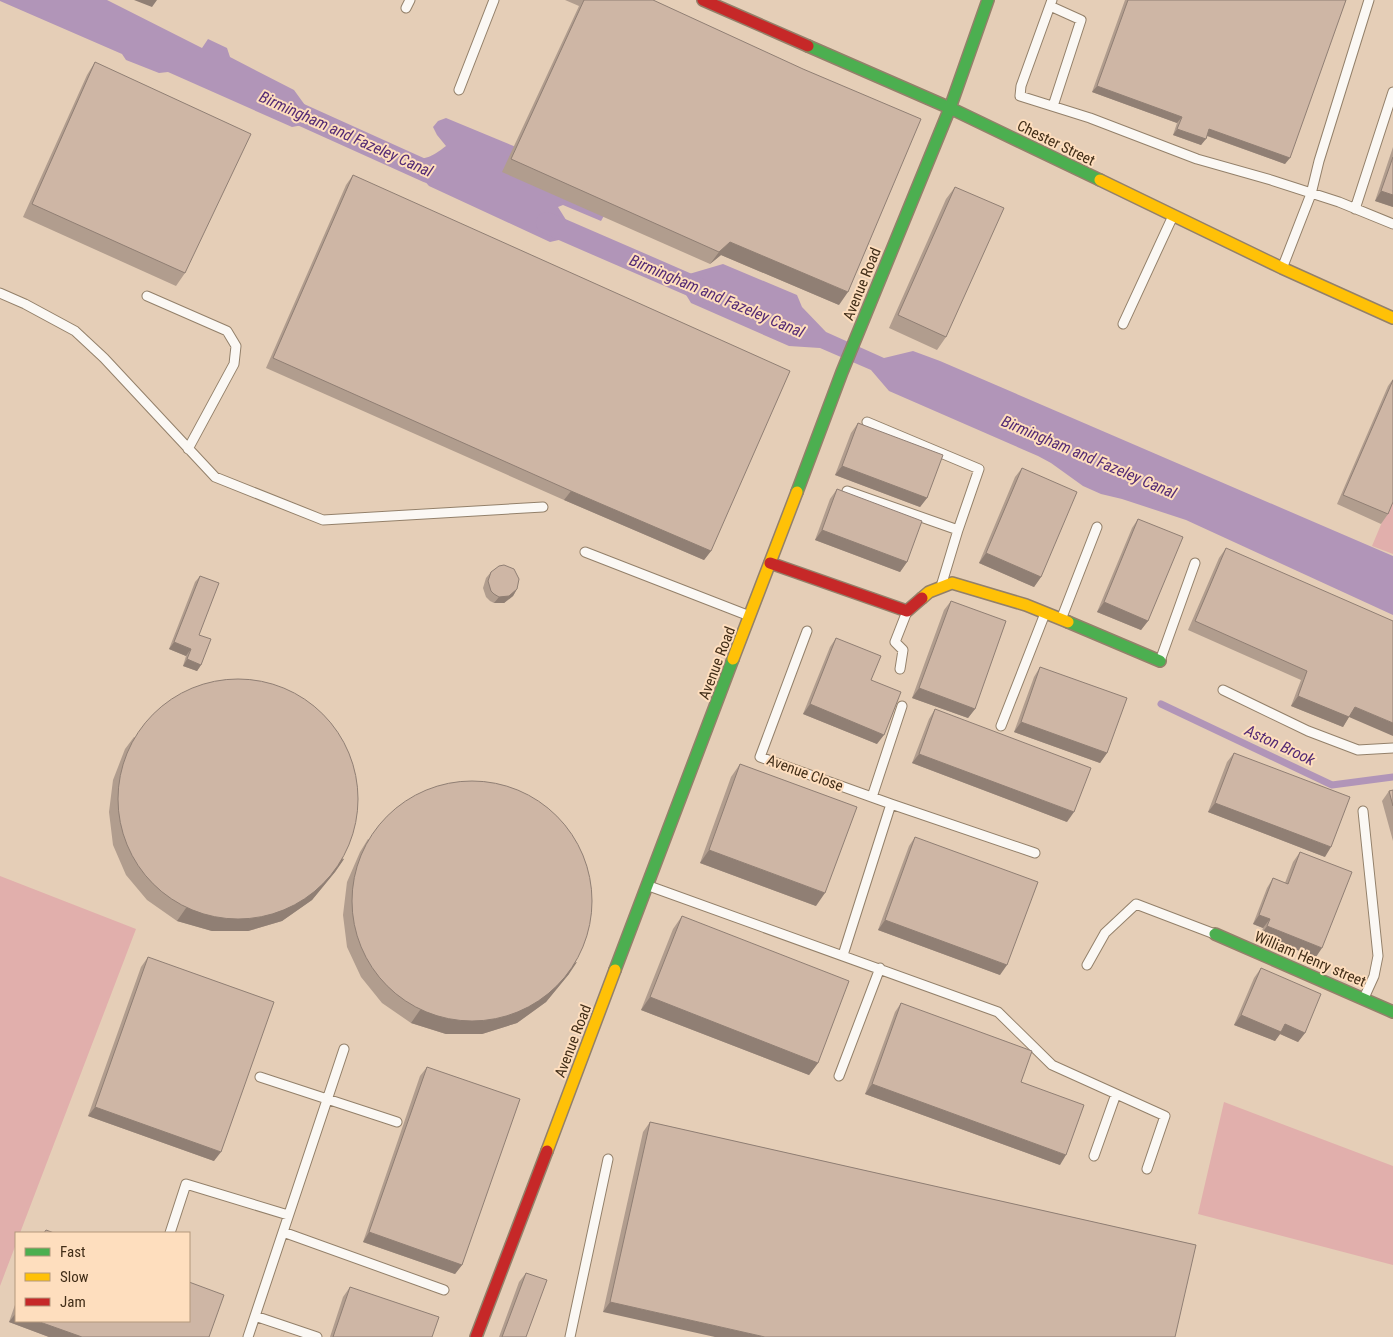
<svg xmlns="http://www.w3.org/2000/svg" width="1393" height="1337" font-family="'Roboto Condensed',sans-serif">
  <rect width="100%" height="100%" fill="#e5ceb7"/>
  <path fill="#e1afac" d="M1393,496V554L1372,546Z
    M0,876L136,929L20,1233H16V1244L0,1286Z
    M1224,1102L1393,1166V1265L1198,1214Z"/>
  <path fill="#b195b8" d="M0,0H107L202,48L208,39L227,48L230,57L294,90L310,112L322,125L308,124L292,127L168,72L159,73L126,60L122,54L0,1Z
    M446,118L516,147L605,214L601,221L563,205L558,207L576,236L550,242L429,186L421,177L400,159C423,159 427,161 446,146L437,135L433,127L438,121Z
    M723,264L797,295L802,307L826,332L884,358L913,351L940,361L1393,556V615L1186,520L1122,499L1101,494L1083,486L1051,463L1038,456L889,391L871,370L820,348L789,346L691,303L677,280L689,274Z"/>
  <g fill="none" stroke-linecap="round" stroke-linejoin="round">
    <path stroke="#b195b8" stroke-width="7" d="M1161,704L1332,785L1393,777"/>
    <path stroke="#b195b8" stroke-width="22" d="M295,112L428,172
      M547,223L706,292"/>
    <g stroke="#93806a" stroke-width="11">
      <path id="lane" d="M1052,0L1021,86L1020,96L1090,118L1197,159L1271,180L1339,202L1393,224
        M1050,6L1081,20L1053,106
        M406,8L410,0
        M459,90L494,0
        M1355,209L1393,92
        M1283,266L1311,194L1319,161L1369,0
        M0,293L25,304L75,331L104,358L215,477L323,520L543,507
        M147,296L227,331L236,346L234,364L188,449
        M1123,324L1172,218
        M867,422L979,469L958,530L942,583
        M847,491L958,530
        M585,552L747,615
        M1062,617L1097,527
        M807,631L760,757L891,804
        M1161,658L1195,563
        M900,669L903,650L895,642L906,614
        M1223,690L1308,731L1358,750L1393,748
        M1001,726L1044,616
        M872,797L902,706
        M1363,811L1378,956L1374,976L1364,998
        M649,886L998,1012L1052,1065L1165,1116L1147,1169
        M843,955L891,804L1035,853
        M1087,965L1105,933L1136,904L1212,933
        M839,1076L880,968
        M260,1077L397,1122
        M1094,1156L1116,1094
        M283,1232L444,1290
        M170,1233L186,1184L288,1215
        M255,1316L317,1337
        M248,1337L344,1049
        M570,1337L608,1159"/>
    </g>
    <g stroke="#93806a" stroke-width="14">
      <path id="fast" d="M808,46L950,108L1100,180
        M797,492L842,372L950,108L988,0
        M1068,622L1160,661
        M1215,934L1393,1012
        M615,970L733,659"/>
    </g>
    <g stroke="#93806a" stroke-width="14">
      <path id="slow" d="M1100,180L1282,268L1393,318
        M922,598L929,592L952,583L1026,605L1068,622
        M733,659L797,492
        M547,1151L615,970"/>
    </g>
    <g stroke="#93806a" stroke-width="14">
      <path id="jam" d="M703,0L808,46
        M770,563L907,611L922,598
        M476,1337L547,1151"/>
    </g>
    <use href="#lane" stroke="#fbf8f4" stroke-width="9"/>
    <use href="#fast" stroke="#4caf50" stroke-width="11"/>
    <use href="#slow" stroke="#ffc107" stroke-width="11"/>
    <use href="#jam" stroke="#c62828" stroke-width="11"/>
  </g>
  <path fill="#b19d8e" d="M565,0H653L839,305L721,255L710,264L502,172L579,6Z
    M1125,0H1346L1285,164L1207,136L1201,145L1173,135L1177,123L1092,92Z
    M95,62L185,273L176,286L23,217L87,75Z
    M1393,147V207L1375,201Z
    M353,175L711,551L704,560L564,500L266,368L346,185Z
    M955,187L946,337L937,350L889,328L946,199Z
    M1393,379V502L1388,514L1381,524L1337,504L1388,386Z
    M858,423L927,498L920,507L835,475L851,433Z
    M1022,468L1041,577L1034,587L979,563L1015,477Z
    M837,489L907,562L900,572L815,540L830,499Z
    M1138,519L1148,621L1141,630L1097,612L1132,528Z
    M1226,548L1349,717L1343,727L1291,706L1301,680L1188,630L1219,558Z
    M491,572L517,589L513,596L504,603H494L490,601L486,597L483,588L486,578Z
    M200,576L199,635L201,665L197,671L183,666L186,656L169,649L195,582Z
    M951,601L975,709L968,718L912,698L944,610Z
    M836,638L871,680L877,744L803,714L830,647Z
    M1040,667L1107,753L1100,763L1014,732L1034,677Z
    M935,709L1067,822L912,763L929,719Z
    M134,737L344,859L335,872L312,900L282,921L248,931H212L177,921L147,900L126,875L113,845L109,812L113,780L125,749Z
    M1234,753L1325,857L1208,812L1227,762Z
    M740,764L816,906L700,863L731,777Z
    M1393,790V841L1382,801L1389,791Z
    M915,837L1000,975L878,930L909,846Z
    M368,839L569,974L546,1002L517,1023L482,1034H446L411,1023L382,1003L361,977L347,947L343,915L347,882L360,852Z
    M1300,852L1316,957L1260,936L1263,928L1253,924L1267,888L1273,878L1285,883L1293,862Z
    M682,916L818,1063L809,1075L641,1010L673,929Z
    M148,957L214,1161L88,1116L141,967Z
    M1261,968L1305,1033L1298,1042L1280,1034L1275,1041L1234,1025L1254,978Z
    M901,1003L1021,1082L1060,1165L865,1094L895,1012Z
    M427,1067L462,1265L455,1274L363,1242L420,1076Z
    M650,1122L1196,1245L603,1312L643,1132Z
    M526,1273V1337H499L519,1282Z
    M350,1287L432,1337H330L343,1297Z
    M16,1302V1321L209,1337H49L9,1322Z"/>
  <path fill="#907f74" d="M134,0H157L152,7Z
    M1097,86L1182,117L1177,123L1092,92Z
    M1177,129L1206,139L1201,145L1173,135Z
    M1209,129L1290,158L1285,164L1205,135Z
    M1381,191L1393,195V207L1375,201Z
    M730,242L848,292L839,305L721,255L710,264L719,252Z
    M842,466L927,498L920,507L835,475Z
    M571,491L711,551L704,560L564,500Z
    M822,530L907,562L900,572L815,540Z
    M986,553L1041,577L1034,587L979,563Z
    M517,589L513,596L504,603H494L499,597Z
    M1104,602L1148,621L1141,630L1097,612Z
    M174,642L191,649L186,656L169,649Z
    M187,659L201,665L197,671L183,666Z
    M919,688L975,709L968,718L912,698Z
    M1298,696L1355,707L1393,723V736L1349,717L1343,727L1291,706Z
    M810,704L884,735L877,744L803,714Z
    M1021,722L1107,753L1100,763L1014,732Z
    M919,754L1074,812L1067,822L912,763Z
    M1215,803L1331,847L1325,857L1208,812Z
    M709,850L825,893L816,906L700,863Z
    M344,859L335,872L312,900L282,921L248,931H212L177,921L186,908Z
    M1259,915L1270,919L1263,928L1253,924Z
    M885,920L1007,965L1000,975L878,930Z
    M1267,926L1322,948L1316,957L1260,936Z
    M577,962L569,974L546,1002L517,1023L482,1034H446L411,1023L420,1010Z
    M650,997L818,1063L809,1075L641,1010Z
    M1241,1015L1285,1024L1305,1033L1298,1042L1280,1034L1275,1041L1234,1025Z
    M872,1084L1066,1155L1060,1165L865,1094Z
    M95,1107L221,1152L214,1161L88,1116Z
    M369,1232L462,1265L455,1274L363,1242Z
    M610,1302L765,1337H715L603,1312Z
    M16,1313V1321H37L82,1337H49L9,1322Z"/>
  <path fill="#ceb6a5" stroke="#907f74" d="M584,0H653L803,69L921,119L848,292L730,242L719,252L511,159Z
    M1128,0H1346L1290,158L1209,129L1206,139L1177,129L1182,117L1097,86Z
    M95,62L251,134L185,273L32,204Z
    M1393,157V195L1381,191Z
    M353,175L790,371L711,551L571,491L273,358Z
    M955,187L1004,208L946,337L898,315Z
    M1393,380V502L1388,514L1343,495Z
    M858,423L943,455L927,498L842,466Z
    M1022,468L1077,492L1041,577L986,553Z
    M837,489L922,521L907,562L822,530Z
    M1138,519L1183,537L1148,621L1104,602Z
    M1226,548L1393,621V723L1355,707L1349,717L1298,696L1307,671L1195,621Z
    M504,565L514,569L519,579L517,589L509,596L499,597L494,594L491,591L488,581L491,572L499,566Z
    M200,576L219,583L199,635L211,639L201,665L187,659L191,649L174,642Z
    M951,601L1006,621L975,709L919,688Z
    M836,638L881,656L871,680L901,692L884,735L810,704Z
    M1040,667L1127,698L1107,753L1021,722Z
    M118 799a120 120 0 1 1 240 0a120 120 0 1 1-240 0Z
    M935,709L1091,768L1074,812L919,754Z
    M1234,753L1350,797L1331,847L1215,803Z
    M740,764L857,807L825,893L709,850Z
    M352 901a120 120 0 1 1 240 0a120 120 0 1 1-240 0Z
    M1393,790V806L1389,791Z
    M915,837L1038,882L1007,965L885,920Z
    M1300,852L1352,872L1322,948L1267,926L1270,919L1259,915L1273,878L1288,884Z
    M682,916L849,981L818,1063L650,997Z
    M148,957L274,1002L221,1152L95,1107Z
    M1261,968L1321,994L1305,1033L1285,1024L1281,1032L1241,1015Z
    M901,1003L1032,1051L1021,1082L1084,1105L1066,1155L872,1084Z
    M427,1067L520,1099L462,1265L369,1232Z
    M650,1122L1196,1245L1175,1337H765L610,1302Z
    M46,1230L54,1233H44Z
    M526,1273L547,1280L526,1337H502Z
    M189,1282L224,1295L209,1337H82L37,1321H189Z
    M350,1287L439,1317L432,1337H333Z"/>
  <g text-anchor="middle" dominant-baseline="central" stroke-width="4" stroke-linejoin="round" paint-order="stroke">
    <g font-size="15" fill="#422e18" stroke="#fedebe">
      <text transform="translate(1056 143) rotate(26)">Chester Street</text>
      <text transform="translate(862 284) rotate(-68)">Avenue Road</text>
      <text transform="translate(717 663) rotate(-69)">Avenue Road</text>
      <text transform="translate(805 773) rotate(20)">Avenue Close</text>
      <text transform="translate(1310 959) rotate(23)">William Henry street</text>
      <text transform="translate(573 1041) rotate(-69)">Avenue Road</text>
    </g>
    <g font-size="16" font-style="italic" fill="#542b75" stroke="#fedebe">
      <text transform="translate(346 134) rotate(24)">Birmingham and Fazeley Canal</text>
      <text transform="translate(717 296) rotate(23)">Birmingham and Fazeley Canal</text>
      <text transform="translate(1089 457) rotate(23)">Birmingham and Fazeley Canal</text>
      <text transform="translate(1280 745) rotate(25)">Aston Brook</text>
    </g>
  </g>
  <rect x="15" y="1232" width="175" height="90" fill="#fedebe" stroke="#b3987c"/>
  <rect x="25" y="1248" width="25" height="8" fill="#4caf50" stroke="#b3987c"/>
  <text x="60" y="1257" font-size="15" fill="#422e18">Fast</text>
  <rect x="25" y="1273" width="25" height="8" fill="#ffc107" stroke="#b3987c"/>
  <text x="60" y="1282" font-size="15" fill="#422e18">Slow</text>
  <rect x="25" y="1298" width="25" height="8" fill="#c62828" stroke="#b3987c"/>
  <text x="60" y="1307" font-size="15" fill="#422e18">Jam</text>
</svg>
